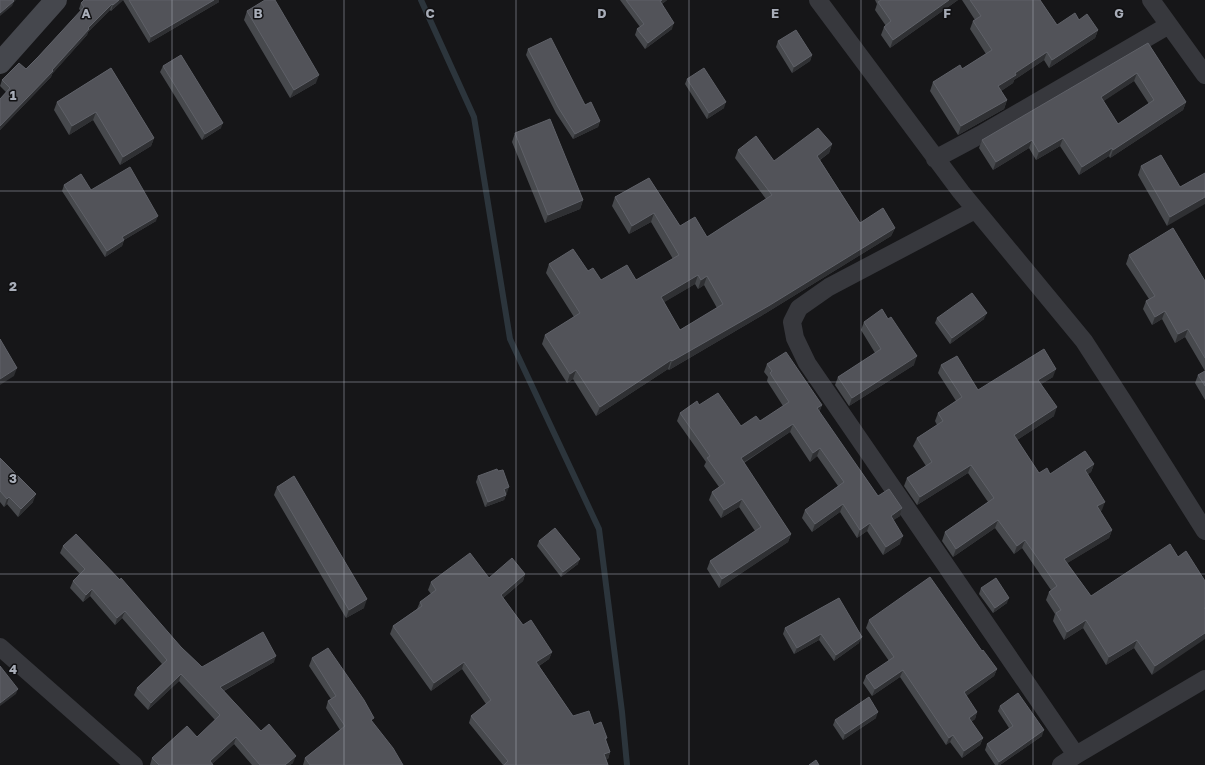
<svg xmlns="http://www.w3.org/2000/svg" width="1205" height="765" font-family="'Golos Text',sans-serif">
  <rect width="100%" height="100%" fill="#161618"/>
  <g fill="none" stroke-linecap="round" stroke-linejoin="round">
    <path stroke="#2c353c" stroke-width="6" d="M421,0L474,117L510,339L599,529L622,712L627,765"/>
    <path stroke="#37383d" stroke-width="18" d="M818,0L961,192L1084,341L1128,409L1205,531
      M1151,0L1205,75
      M935,159L980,135L1169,25
      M975,210L829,287L799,308L792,322L795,338L807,363L1076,755
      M0,647L134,765
      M1061,765L1076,755L1205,679"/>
    <path stroke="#45474d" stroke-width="22" d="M0,63L56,0"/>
  </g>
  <path fill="#47494d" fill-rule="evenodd" d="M84,0H219V2L149,43L123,0L111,11L110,10L88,32L87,35L52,74L51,77L0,130V99L6,92L0,86L2,80L26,69L38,57L81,11L79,9L81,3Z
    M620,0H667L662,4L672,29L645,49L635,35L637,29L640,27Z
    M875,0H958L890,48L881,35L884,27L886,26L875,10L877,4Z
    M962,0H1040L1057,25L1079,20L1098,30L1095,38L1049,68L1044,60L1014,80L1013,83L1001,91L1007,100L1004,109L958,135L930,91L933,82L962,69L986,54L970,29L973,21L975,20Z
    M247,11L316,83L290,98L244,20Z
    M778,41L812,55L810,61L792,73L776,47Z
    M1148,43L1186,102L1183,110L1110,158L1109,156L1079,175L1060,146L1036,160L1029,148L993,170L979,148L982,140ZM1134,81L1149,104L1118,124L1103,101Z
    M528,49L585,105L600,121L598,127L573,139L556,113L526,55Z
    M163,66L221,128L202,140L160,72Z
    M111,68L154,138L151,146L120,165L93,120L69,135L54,110L57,102Z
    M687,79L724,108L707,119L685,84Z
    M515,133L583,200L580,209L545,223L512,142Z
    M832,144L829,153L820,160L860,223L895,228L891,236L766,313L669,370L668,369L596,416L573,379L567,383L542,344L545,335L574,317L546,273L549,264L588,271L601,280H636L673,259L651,222L629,234L612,206L615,197L649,178L680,226L707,237L766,199L735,158L738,150L774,161ZM695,284L698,289L704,285L717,308L680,330L664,302Z
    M1141,166L1180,187L1205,173L1167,226L1138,175Z
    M64,185L91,190L156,221L124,240L122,246L105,257L62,191Z
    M1129,255L1205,281V400L1195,383L1198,375L1205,371L1185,337L1175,343L1162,319L1152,325L1143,309L1146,301L1149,299L1126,264Z
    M937,318L984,319L950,344L935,323Z
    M864,322L914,365L849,406L835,385L838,377L875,353L861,330Z
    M767,364L822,405L819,412L878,496L902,508L900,516L893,520L900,544L883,555L867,531L857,538L840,512L812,532L802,518L805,510L838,486L817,456L810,462L790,432L744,463L791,534L788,542L719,588L707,569L710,561L755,531L739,507L721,518L709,500L712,492L719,487L704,466L706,462L677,421L680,413L699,405L741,426L760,421L783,406L767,381L768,377L764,372Z
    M941,365L978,390L1053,377L1041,384L1054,416L1017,440L1039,473L1050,474L1094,464L1091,472L1088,474L1102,510L1100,511L1112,530L1109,538L1067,563L1091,596L1178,557L1205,581L1152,675L1134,648L1106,665L1083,628L1064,640L1053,621L1055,614L1046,600L1049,592L1051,590L1022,548L1014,554L995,528L953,557L942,541L945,532L988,502L968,473L917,505L904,486L907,478L926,466L913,446L917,438L937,425L935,421L938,413L956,401L938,373Z
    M0,458L33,502L18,517L7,504L4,507L0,502Z
    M478,476L507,493L506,494V495L504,500L485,507L476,482Z
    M277,487L364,608L346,618L274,495Z
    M539,541L578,564L561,577L537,546Z
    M63,546L181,647L202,667L274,662L224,691L261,731L293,763L290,765H252L234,744L212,764L213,765H150L152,758L197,737L215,720L179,681L148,710L134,695L137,688L162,664L122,618L115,625L90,596L83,602L70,588L73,581L80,574L60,553Z
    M525,574L523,581L503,598L523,625L552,652L549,659L539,666L573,716L594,725L607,738L606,740L610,752L608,759H606L608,765H503L469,723L471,716L486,704L462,669L431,691L390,634L393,626L417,609L420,602L431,594L428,590L431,582L489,578Z
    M981,588L1007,603L993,613L979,594Z
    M839,598L859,643L834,661L819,640L794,654L783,634L785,628Z
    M869,620L982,651L997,669L994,676L966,696L977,712L975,719L971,722L983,738L980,745L962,758L950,742L946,745L900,677L872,696L863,683L866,676L889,661L866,628Z
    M312,658L372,722L403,765H303L305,758L340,730L326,708L328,701L331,699L309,666Z
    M1000,706L1042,736L1000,765H995L985,750L987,744L1009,728L998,711Z
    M876,718L843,740L833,725L835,720Z"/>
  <path fill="#2f3033" d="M13,0H16L14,2L12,6L0,16V13Z
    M119,0H123L111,11L113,5Z
    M214,0H219V2L149,43L151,37Z
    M662,0H667L658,7L660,1Z
    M949,0H958L890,48L893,40Z
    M112,4L110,10L88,32L87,35L52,74L51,77L0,130V126L52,70L88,28Z
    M674,23L672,29L645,49L648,43Z
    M1098,30L1095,38L1049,68L1052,60Z
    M1047,52L1044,60L1014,80L1013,83L995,95L998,86L1015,73Z
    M812,55L810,61L792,73L794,67Z
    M1137,73L1134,81L1098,105L1101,97Z
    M319,75L316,83L290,98L294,90Z
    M1007,100L1004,109L958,135L961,126Z
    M726,102L724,108L707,119L709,113Z
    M1186,102L1183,110L1110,158L1113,150Z
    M96,112L93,120L69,135L72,126Z
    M600,121L598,127L573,139L575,134Z
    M223,123L221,128L202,140L205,134Z
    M154,138L151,146L120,165L123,157Z
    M1063,138L1060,146L1036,160L1039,152Z
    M1032,140L1029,148L993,170L996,162Z
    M832,144L829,153L814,164L817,156Z
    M1112,148L1109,156L1079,175L1082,167Z
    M1205,197V204L1167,226L1170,217Z
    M583,200L580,209L545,223L548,215Z
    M654,213L651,222L629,234L632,226Z
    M158,216L156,221L124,240L122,246L105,257L107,251L122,237Z
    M895,228L891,236L766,313L669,370L672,361Z
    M698,275L695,284L658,306L661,297Z
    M707,276L704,285L698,289L701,280Z
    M1165,311L1162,319L1152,325L1155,317Z
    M987,313L984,319L950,344L952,338Z
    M1188,329L1185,337L1175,343L1178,334Z
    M917,356L914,365L849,406L852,398Z
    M671,360L668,369L596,416L600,407Z
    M17,368L14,376L0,385V379Z
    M1056,369L1053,377L1035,388L1038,380Z
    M576,370L573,379L567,383L570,374Z
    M822,405L819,413L817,408Z
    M1057,407L1054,416L1011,444L1014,435Z
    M793,424L790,432L738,466L741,458Z
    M820,448L817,456L810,462L813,453Z
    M1094,464L1091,472L1082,478L1085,470Z
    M971,465L968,473L917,505L920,497Z
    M509,487L507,493L502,495L504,489Z
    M36,494L33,502L18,517L21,509Z
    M506,495L504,500L485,507L488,502Z
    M9,497L7,504L4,507L7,499Z
    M742,499L739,507L721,518L724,510Z
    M1105,502L1102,510L1094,515L1097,506Z
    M843,504L840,512L812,532L815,524Z
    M902,508L900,516L888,524L891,516Z
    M998,520L995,528L953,557L956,549Z
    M870,523L867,531L857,538L860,530Z
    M1112,530L1109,538L1061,567L1064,559Z
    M791,534L788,542L719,588L722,579Z
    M903,536L900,544L883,555L886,547Z
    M1025,540L1022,548L1014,554L1017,546Z
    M580,559L578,564L561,577L563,572Z
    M525,574L523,581L498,602L501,595Z
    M92,589L90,596L83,602L86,595Z
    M1009,598L1007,603L993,613L995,608Z
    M367,599L364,608L346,618L349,610Z
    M125,611L122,618L115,625L117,618Z
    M1086,620L1083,628L1064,640L1067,632Z
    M1205,633V639L1152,675L1155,666Z
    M821,634L819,640L794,654L797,648Z
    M862,637L859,643L834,661L836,655Z
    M1137,640L1134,648L1106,665L1109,657Z
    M552,652L549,659L534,669L536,662Z
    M276,656L274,662L218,694L220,687Z
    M464,662L462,669L431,691L434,683Z
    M997,669L994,676L961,700L964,692Z
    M903,670L900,677L872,696L875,689Z
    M181,674L179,681L148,710L151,703Z
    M18,689L16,694L0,706V703Z
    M878,712L876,718L843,740L845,734Z
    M977,712L975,719L966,725L969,718Z
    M1044,730L1042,736L1000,765H998L999,762Z
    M953,735L950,742L946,745L949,738Z
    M236,737L234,744L211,765L210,761Z
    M983,738L980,745L962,758L964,751Z
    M610,752L608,759L601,761L604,754Z
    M296,756L293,763L290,765H285Z"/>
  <path fill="#525359" stroke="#5f6168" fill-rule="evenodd" d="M0,0H13L14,1L0,13Z
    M84,0H119L113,5L112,4L88,28L89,29L52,70L53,71L0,126V99L10,88L2,80L19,63L26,69L38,57L84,7L81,3Z
    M129,0H214L151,37Z
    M265,0H275L319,75L294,90L247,11Z
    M626,0H662L660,1L674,23L648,43L637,29L644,24Z
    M881,0H949L893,40L884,27L891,21L878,2Z
    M970,0H1040L1057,25L1075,13L1079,20L1087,14L1098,30L1052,60L1047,52L1015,73L1016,75L998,86L1007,100L961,126L933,82L960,65L962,69L992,50L973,21L981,16Z
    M796,30L812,55L794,67L778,41Z
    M551,38L585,105L591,102L600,121L575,134L558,107L528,49Z
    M1148,43L1186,102L1113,150L1112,148L1082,167L1063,138L1039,152L1032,140L996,162L982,140ZM1137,73L1154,100L1118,124L1101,97Z
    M181,55L223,123L205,134L163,66Z
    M111,68L154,138L123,157L96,112L72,126L57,102Z
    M704,68L726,102L709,113L687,79Z
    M550,119L583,200L548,215L515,133Z
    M818,128L832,144L817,156L860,223L883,208L895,228L770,305L672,361L671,360L600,407L576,370L570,374L545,335L580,313L549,264L573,249L588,271L593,268L601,280L627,265L636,280L679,255L654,213L632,226L615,197L649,178L680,226L695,217L707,237L772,195L738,150L756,136L774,161ZM698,275L701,280L707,276L723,304L680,330L661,297Z
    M1161,155L1180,187L1205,173V197L1170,217L1141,166Z
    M130,167L158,216L122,237L124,240L107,251L64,185L81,174L91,190Z
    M1173,228L1205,281V358L1188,329L1178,334L1165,311L1155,317L1146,301L1155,296L1129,255Z
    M972,293L987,313L952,338L937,318Z
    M882,309L888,319L891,317L917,356L852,398L838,377L881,349L864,322Z
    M0,339L17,368L0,379Z
    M1044,349L1056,369L1038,380L1057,407L1014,435L1039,473L1047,468L1050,474L1085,451L1094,464L1085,470L1105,502L1097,506L1112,530L1064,559L1091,596L1170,544L1178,557L1186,551L1205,581V608H1204L1205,609V633L1155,666L1137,640L1109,657L1086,620L1067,632L1056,613L1061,610L1049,592L1057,586L1025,540L1017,546L998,520L956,549L945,532L994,498L971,465L920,497L907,478L932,462L917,438L943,421L938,413L962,397L941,365L957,356L978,390Z
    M786,352L822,405L817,408L878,496L889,489L902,508L891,516L903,536L886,547L870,523L860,530L843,504L815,524L805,510L844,482L820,448L813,453L793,424L741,458L791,534L722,579L710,561L761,527L742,499L724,510L712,492L725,483L707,458L710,456L680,413L697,401L699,405L718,393L741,426L756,416L760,421L789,402L770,373L772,371L767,364Z
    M1205,371V386L1198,375Z
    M0,458L36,494L21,509L9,497L7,499L0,491Z
    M497,469L498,471L503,470L509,487L504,489L506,495L488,502L478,476Z
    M294,476L367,599L349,610L277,487Z
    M555,528L580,559L563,572L539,541Z
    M76,534L120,580L121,578L181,647L202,667L263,632L276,656L220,687L261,731L269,724L296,756L285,765H260L236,737L210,761L213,765H159L152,758L187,726L197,737L220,715L181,674L151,703L137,688L167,660L125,611L117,618L92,589L86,595L73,581L85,569L63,546Z
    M470,553L489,578L512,558L525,574L501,595L523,625L531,620L552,652L536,662L573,716L589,711L594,725L601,722L607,738H605L610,752L604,754L608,765H504L508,761L471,716L491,700L464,662L434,683L393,626L422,606L420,602L436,590L431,582Z
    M930,577L982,651L983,650L997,669L964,692L977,712L969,718L983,738L964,751L953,735L949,738L903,670L875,689L866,676L894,657L869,620Z
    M996,578L1009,598L995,608L981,588Z
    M839,598L862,637L836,655L821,634L797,648L785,628Z
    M328,648L364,700L374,718L371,720L393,748L403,765H310L305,758L345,726L328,701L336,696L312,658Z
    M0,666L18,689L0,703Z
    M1018,693L1044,730L999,762L987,744L1013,726L1000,706Z
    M869,697L878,712L845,734L835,720Z
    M816,760L819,765H809Z"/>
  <path fill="none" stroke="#a8adb8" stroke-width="1" stroke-opacity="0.55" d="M172,0V765M344,0V765M516,0V765M689,0V765M861,0V765M1033,0V765M0,191H1205M0,382H1205M0,574H1205"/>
  <g font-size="13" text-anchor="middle" font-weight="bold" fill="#a8adb8" stroke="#111113" stroke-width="3" stroke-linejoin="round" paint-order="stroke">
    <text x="86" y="18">A</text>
    <text x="258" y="18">B</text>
    <text x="430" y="18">C</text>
    <text x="602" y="18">D</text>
    <text x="775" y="18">E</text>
    <text x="947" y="18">F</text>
    <text x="1119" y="18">G</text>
    <text x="13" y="100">1</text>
    <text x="13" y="291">2</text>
    <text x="13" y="483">3</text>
    <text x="13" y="674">4</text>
  </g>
</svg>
